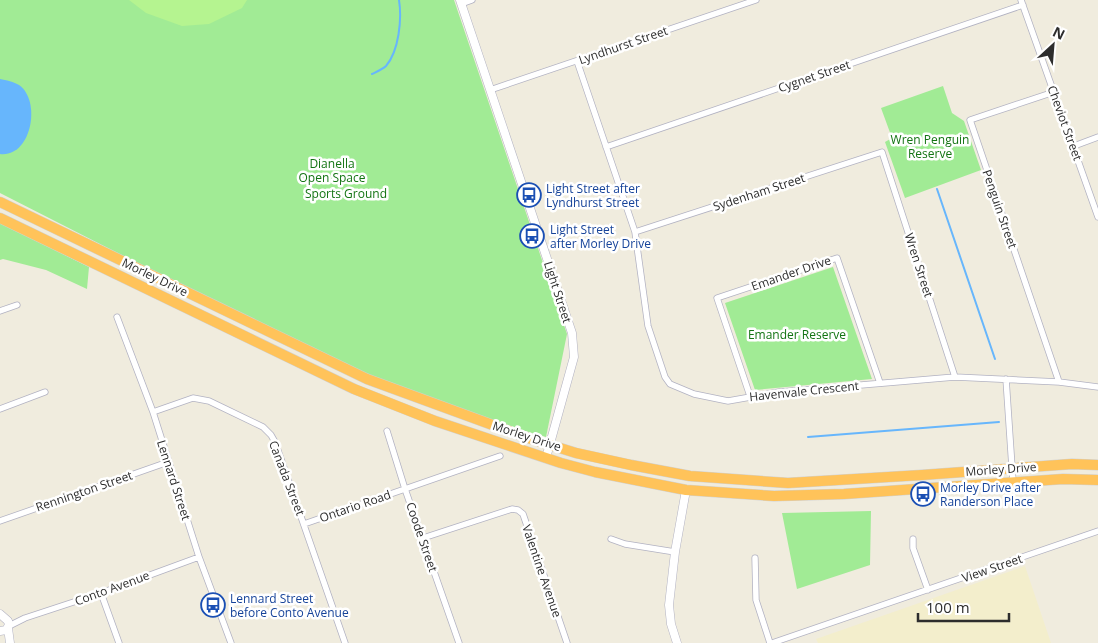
<svg xmlns="http://www.w3.org/2000/svg" width="1098" height="643" font-family="'Open Sans',sans-serif">
  <rect width="100%" height="100%" fill="#f0ecde"/>
  <path fill="#f3eecc" d="M1025,566L1051,643H818L816,639Z"/>
  <path fill="#a1eb95" d="M0,0H454L567,334L546,437L505,425L368,375L153,271L0,193Z
    M943,86L952,113L964,121L981,170L905,198L885,142L892,138L881,108Z
    M0,223L89,267L87,289L46,270L3,259L0,260Z
    M833,267L872,379L755,390L725,303Z
    M871,511L870,565L797,589L782,513Z"/>
  <path fill="#b5f490" d="M129,0H247L242,8L209,24L182,26L146,13Z"/>
  <path fill="#67b6fc" d="M0,79C6,80 14,82 19,85C42,101 31,158 0,154Z"/>
  <g fill="none" stroke-linecap="round" stroke-linejoin="round">
    <path stroke="#67b6fc" stroke-width="2" d="M372,74C376,72 383,69 386,66C399,51 402,19 399,0
      M937,189L995,359
      M808,437L999,422"/>
    <g stroke="#b2b2c2" stroke-width="7">
      <path id="street" d="M1021,0L1098,217
        M461,4L472,0
        M577,61L635,232L648,326L665,377L670,384L694,394L728,401L779,392L955,377L1059,382L1098,387
        M490,90L756,0
        M1054,92L970,120L1059,382
        M1074,146L1098,137
        M606,147L1023,5
        M635,232L882,152L955,377
        M0,311L17,305
        M117,317L153,412L199,557L231,643
        M1006,379L1013,482
        M750,396L717,298L837,258L880,383
        M0,409L45,392
        M153,412L193,398L209,401L263,427L271,435L275,442L345,643
        M387,431L405,489L459,643
        M0,521L168,462
        M304,524L500,456
        M423,538L512,509L518,510L523,514L567,643
        M611,539L625,544L675,552
        M913,539V548L928,590
        M755,558L756,600L770,643
        M101,593L119,643
        M9,626L25,618L101,593L199,557
        M772,643L1098,531"/>
    </g>
    <g stroke="#b2b2c2" stroke-width="9">
      <path id="secondary" d="M460,0L572,333L574,357L546,458
        M0,614L8,621L9,625L6,630L0,631
        M8,628L10,643
        M677,643L671,624L669,605L675,552L686,490"/>
    </g>
    <g stroke="#d1d1d1" stroke-width="11">
      <path id="highway" d="M0,202L367,379L528,438L576,453L631,465L690,476L788,483L922,475L1072,464L1098,465
        M0,218L354,389L435,421L561,463L595,472L686,490L774,496L844,494L1063,479L1098,480"/>
    </g>
    <use href="#street" stroke="#fff" stroke-width="5.5"/>
    <use href="#secondary" stroke="#fff" stroke-width="8"/>
    <use href="#highway" stroke="#ffc35a" stroke-width="10"/>
  </g>
  <defs>
    <g id="bus-ring" transform="scale(1.25)"><circle r="9.5" fill="#fff" stroke="#1a4fb4" stroke-width="1.5"/><path d="M-5-6H5V4H4V6H2V4H-2V6H-4V4H-5ZM-3.5-4V0h7V-4ZM-3.5 1.2v1.5H-2V1.2ZM2 1.2v1.5H3.5V1.2Z" fill="#1a4fb4"/></g>
  </defs>
  <g fill-rule="evenodd">
    <use href="#bus-ring" x="529" y="195"/>
    <use href="#bus-ring" x="532" y="236"/>
    <use href="#bus-ring" x="923" y="494"/>
    <use href="#bus-ring" x="213" y="605"/>
  </g>
  <g text-anchor="middle" dominant-baseline="central" stroke-width="5" stroke-linejoin="round" paint-order="stroke">
    <g font-size="12" fill="#2d2d2d" stroke="#fff">
      <text transform="translate(623 45) rotate(-19)">Lyndhurst Street</text>
      <text transform="translate(814 76) rotate(-19)">Cygnet Street</text>
      <text transform="translate(1065 123) rotate(70)">Cheviot Street</text>
      <text transform="translate(759 192) rotate(-18)">Sydenham Street</text>
      <text transform="translate(1000 209) rotate(71)">Penguin Street</text>
      <text transform="translate(919 265) rotate(72)">Wren Street</text>
      <text transform="translate(791 273) rotate(-19)">Emander Drive</text>
      <text transform="translate(155 277) rotate(26)">Morley Drive</text>
      <text transform="translate(558 292) rotate(72)">Light Street</text>
      <text transform="translate(804 391) rotate(-6)">Havenvale Crescent</text>
      <text transform="translate(527 436) rotate(18)">Morley Drive</text>
      <text transform="translate(1001 469) rotate(-4)">Morley Drive</text>
      <text transform="translate(287 478) rotate(69)">Canada Street</text>
      <text transform="translate(174 480) rotate(72)">Lennard Street</text>
      <text transform="translate(84 491) rotate(-19)">Rennington Street</text>
      <text transform="translate(355 506) rotate(-19)">Ontario Road</text>
      <text transform="translate(422 537) rotate(71)">Coode Street</text>
      <text transform="translate(992 568) rotate(-19)">View Street</text>
      <text transform="translate(542 571) rotate(71)">Valentine Avenue</text>
      <text transform="translate(112 588) rotate(-20)">Conto Avenue</text>
    </g>
    <g font-size="12" fill="#137413" stroke="#fff">
      <text x="930" y="139">Wren Penguin<tspan x="930" dy="14">Reserve</tspan></text>
      <text x="332" y="163">Dianella<tspan x="332" dy="14">Open Space</tspan></text>
      <text x="346" y="193">Sports Ground</text>
      <text x="797" y="334">Emander Reserve</text>
    </g>
    <g font-size="12" fill="#164399" stroke="#fff" text-anchor="start">
      <text x="546" y="188">Light Street after<tspan x="546" dy="14">Lyndhurst Street</tspan></text>
      <text x="550" y="229">Light Street<tspan x="550" dy="14">after Morley Drive</tspan></text>
      <text x="940" y="487">Morley Drive after<tspan x="940" dy="14">Randerson Place</tspan></text>
      <text x="230" y="598">Lennard Street<tspan x="230" dy="14">before Conto Avenue</tspan></text>
    </g>
  </g>
  <g transform="translate(1053 45) rotate(26)" stroke="#ffffff" stroke-width="4" paint-order="stroke">
  <path d="M0-4L9 19L0 12L-9 19Z" fill="#2d2d2d"/>
  <text y="-8" font-size="14" font-weight="bold" text-anchor="middle" fill="#2d2d2d">N</text>
  </g>
  <path d="M918 613v8h91v-8" fill="none" stroke="#2d2d2d" stroke-width="2.5"/>
  <text x="926" y="613" font-size="15" fill="#2d2d2d" stroke="#ffffff" stroke-width="4" paint-order="stroke">100 m</text>
</svg>
